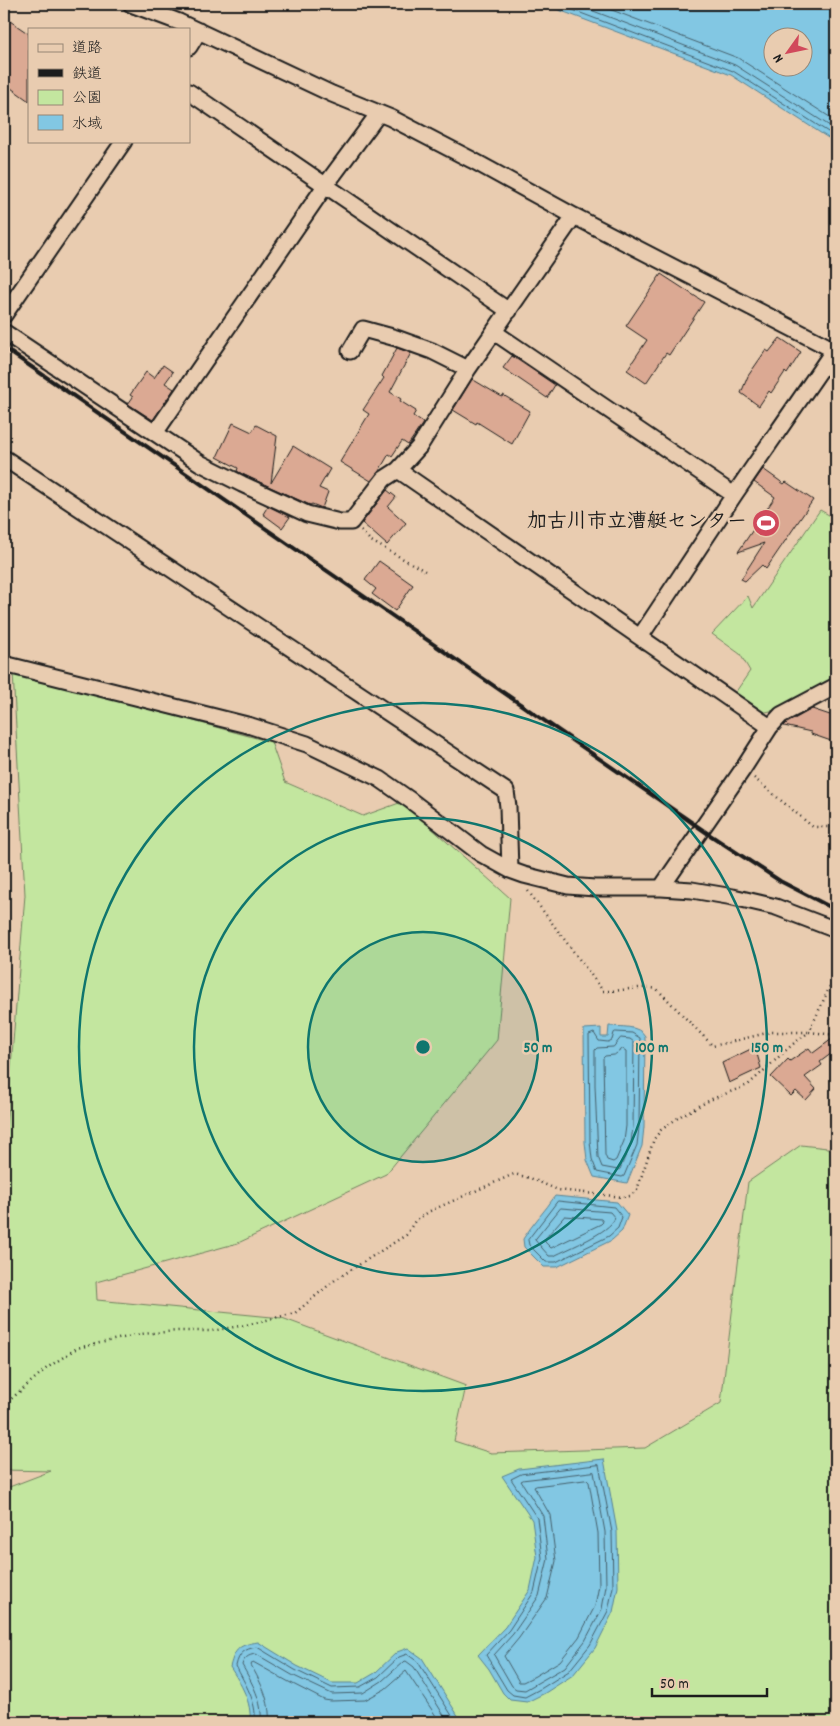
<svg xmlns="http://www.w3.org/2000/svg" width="840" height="1726" font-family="Dekko,'Klee One',sans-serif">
  <rect width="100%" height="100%" fill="#e9ccb0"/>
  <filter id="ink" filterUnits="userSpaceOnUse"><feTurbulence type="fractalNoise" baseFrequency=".02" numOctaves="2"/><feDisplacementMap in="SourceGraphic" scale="10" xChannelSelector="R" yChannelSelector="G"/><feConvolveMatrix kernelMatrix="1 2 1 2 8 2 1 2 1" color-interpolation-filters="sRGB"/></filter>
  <g filter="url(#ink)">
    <path fill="#c3e69f" stroke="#70815e" d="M820,510L836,519V678L775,710L761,713L733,696L750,671L740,654L712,634L748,596L753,608Z
      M13,672L271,742L285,782L363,816L402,802L510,898L497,1040L386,1174L238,1243L96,1282L97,1300L282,1318L466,1386L454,1441L491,1453L645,1448L721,1403L748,1182L801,1145L836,1149V1722H4V1489L51,1471L4,1470V1131L6,1128L25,895Z"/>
    <path fill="#82c7e3" stroke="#598393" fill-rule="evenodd" d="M543,4H836V143L731,75ZM772,38H802V68H772Z
      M609,1026C620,1027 639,1025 645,1036L644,1127L642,1146L627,1183L594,1177L587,1160L585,1142L584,1029L601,1028V1037H608Z
      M555,1196L617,1202L628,1215L622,1231L612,1240L557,1267H544L524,1247L523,1239C533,1223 545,1211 555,1196Z
      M604,1459L617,1531L618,1587L613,1612L595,1648L573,1675L545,1693L527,1702L510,1700L503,1693L489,1669L478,1655L505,1627L530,1590L537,1557L532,1520L502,1476L519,1469Z
      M258,1642L297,1666L332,1683H358L375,1673L397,1652L408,1648L422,1658L462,1722H250C252,1702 241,1684 230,1667C235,1648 239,1645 258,1642Z"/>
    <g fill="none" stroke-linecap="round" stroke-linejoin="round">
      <path stroke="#45606c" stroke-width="1" d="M557,4L733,71L836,137
        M575,4L735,65L836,130
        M596,4L738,58L836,121
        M616,1032L632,1033L640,1038L639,1127L637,1145L624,1176L622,1177L597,1172L592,1159L590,1141L589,1035L594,1033L599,1041L608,1042L612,1040L614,1033Z
        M621,1038L630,1039L634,1042L633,1126L631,1143L620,1169L618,1170L602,1167L598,1157L595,1085V1050L597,1048L613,1047Z
        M623,1049L626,1051V1126L624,1141L616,1160L613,1162L607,1160L605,1155L603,1058L605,1056L614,1055Z
        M558,1201L614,1207L622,1217L618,1228L609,1236L556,1262H546L529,1245L528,1240Z
        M561,1208L610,1212L615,1218C609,1233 569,1248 554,1256H549L535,1240Z
        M565,1216L601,1219L603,1222L601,1224L551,1248L545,1242V1239Z
        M599,1465L612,1532L613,1587L608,1611L590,1645L569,1671L542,1688L525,1697L513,1695L507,1690L486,1655L509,1630L534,1592L542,1558L537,1518L511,1479L521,1474Z
        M594,1472L605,1532L606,1586L602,1609L585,1641L565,1667L525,1690L516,1689L512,1686L494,1655L513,1634L539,1596L548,1559L543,1516L521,1481L523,1480Z
        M587,1480L589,1482L598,1533L599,1585L595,1606L579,1637L560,1661L535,1676L523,1682H519L504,1656L519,1638L547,1598L556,1561L550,1515L534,1487L536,1486Z
        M255,1722C257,1701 245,1684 236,1666C239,1653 244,1649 257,1647L295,1670L332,1688L360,1687L378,1677L399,1657L407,1654L418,1662L456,1722
        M261,1722C263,1701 252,1683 242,1665C244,1658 248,1655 256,1654L292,1675L332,1694L363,1693L382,1681L403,1662L406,1661L414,1667L448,1722
        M269,1722C271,1702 261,1683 251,1665L253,1662L289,1682L324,1700L331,1701L365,1700L385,1689L406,1671L440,1722"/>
    </g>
    <path fill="#dba993" stroke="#1c1c1c" d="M4,17L29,34V101L4,83Z
      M661,274L704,302L669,355L666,353L646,383L627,370L647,340L626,326Z
      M780,338L801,352L787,374L785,372L771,393L769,391L759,406L741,393L748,376L766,350L769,352Z
      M397,348L411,353L390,392L401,399L400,401L416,411L413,416L423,423L408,445L402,441L392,456L389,454L379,471L371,481L340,462L369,414L363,410L384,378L382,376Z
      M512,356L555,385L547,398L503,368Z
      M163,365L173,372L165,383L174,389L153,420L128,404L133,397L130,395L146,372L154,378Z
      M472,379L502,397L503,395L530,411L512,444L477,422L476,424L453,410Z
      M233,423L252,432L256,425L277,436L271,483L293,446L330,469L319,488L328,492L322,508L312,504L310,505L246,476L237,471L238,468L217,457Z
      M763,469L784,484L786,482L813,500L766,569L762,565L745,581L741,579L764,543L738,552L775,497L754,482Z
      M387,490L396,497L388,507L406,523L387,545L362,523Z
      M268,506L290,517L282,528L263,514Z
      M379,561L413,585L395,611L372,594L376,589L365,580Z
      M812,709L836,717V722L831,741L811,734V732L784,726L787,723Z
      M836,1036V1050L820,1062L822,1065L805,1077L816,1089L806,1100L796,1091L791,1096L771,1077L788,1059L790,1061L809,1048L813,1053Z
      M755,1047L761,1068L729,1083L722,1063Z"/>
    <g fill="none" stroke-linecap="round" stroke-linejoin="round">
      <g stroke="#1c1c1c" stroke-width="19">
        <path id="minor" d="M131,4L179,22L332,94L391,118L472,160L574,216L836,351
          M189,47L199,31
          M189,92L509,311
          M4,315L124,141
          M4,332L200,463L242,484L307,514L340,522H351L384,479L398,470L419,447L468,369L574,216
          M494,332L734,495
          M350,351L363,329L396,338L432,351L468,369
          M155,433L325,186L379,113
          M4,458L506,791L508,807L510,870
          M398,470L770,727
          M640,637L734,495L834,350
          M4,664L251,726L307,744L380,779L410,800L481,854L510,870L524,875L568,886L595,888H661L692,890L733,897L776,907L836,930
          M661,888L743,769L770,727L781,715L836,686"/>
      </g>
      <path stroke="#1c1c1c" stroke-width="2.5" stroke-dasharray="1 4" stroke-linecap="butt" d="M361,531L371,541L425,571
        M754,778L813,827H836
        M528,891L603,991C621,992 639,985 657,989L713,1046L771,1032H808
        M836,973L809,1032L836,1035
        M4,1405L47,1368L77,1348L141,1334L178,1331H211L246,1325L295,1313L335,1280L406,1235L415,1221L430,1211L514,1174L530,1178L558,1190L623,1197L630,1196L637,1190L654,1139L661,1130L682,1115L712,1099L748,1085L793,1044L809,1032"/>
      <use href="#minor" stroke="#e9ccb0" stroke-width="15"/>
      <path stroke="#1c1c1c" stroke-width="4" d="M4,348L710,835L780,881L836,910"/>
    </g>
  </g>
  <circle cx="423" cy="1047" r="115" fill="#0f766e" fill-opacity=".12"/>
  <g fill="none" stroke="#0f766e" stroke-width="2.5">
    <circle cx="423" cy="1047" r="115"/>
    <circle cx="423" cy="1047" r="229"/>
    <circle cx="423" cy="1047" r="344"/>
  </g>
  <defs>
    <g id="stadium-disc" transform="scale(1.4375)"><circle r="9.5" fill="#d1495b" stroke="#e9ccb0"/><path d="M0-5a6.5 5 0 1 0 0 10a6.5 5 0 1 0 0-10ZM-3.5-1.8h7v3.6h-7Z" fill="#fff"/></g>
  </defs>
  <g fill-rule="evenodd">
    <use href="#stadium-disc" x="766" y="523"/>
  </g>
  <g text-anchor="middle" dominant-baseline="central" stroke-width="5" stroke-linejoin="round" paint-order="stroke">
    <g font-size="20" font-weight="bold" fill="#1c1c1c" stroke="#e9ccb0" text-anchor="end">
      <text x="747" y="523">加古川市立漕艇センター</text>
    </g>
  </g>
  <circle cx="423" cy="1047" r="8" fill="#0f766e" stroke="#e9ccb0" stroke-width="2.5"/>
  <g font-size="15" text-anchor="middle" font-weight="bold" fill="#0f766e" stroke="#e9ccb0" stroke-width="5" stroke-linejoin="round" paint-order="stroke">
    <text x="538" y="1052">50 m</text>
    <text x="652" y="1052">100 m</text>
    <text x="767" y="1052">150 m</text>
  </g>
  <rect width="840" height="1726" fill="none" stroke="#e9ccb0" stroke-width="20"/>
  <rect x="10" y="10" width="820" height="1706" fill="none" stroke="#1c1c1c" stroke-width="2" filter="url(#ink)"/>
  <rect x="28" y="28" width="162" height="115" fill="#e9ccb0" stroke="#978675"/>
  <rect x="38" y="44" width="25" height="8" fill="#e9ccb0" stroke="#978675"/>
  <text x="72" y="52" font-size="15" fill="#1c1c1c">道路</text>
  <rect x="38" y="69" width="25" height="8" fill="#1c1c1c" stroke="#978675"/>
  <text x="72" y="78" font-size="15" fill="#1c1c1c">鉄道</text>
  <rect x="38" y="90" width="25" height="15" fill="#c3e69f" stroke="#978675"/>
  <text x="72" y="102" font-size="15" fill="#1c1c1c">公園</text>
  <rect x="38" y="115" width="25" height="15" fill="#82c7e3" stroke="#978675"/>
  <text x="72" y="128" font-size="15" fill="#1c1c1c">水域</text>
  <g transform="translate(788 52) rotate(237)"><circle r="24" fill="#e9ccb0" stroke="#978675"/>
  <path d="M0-4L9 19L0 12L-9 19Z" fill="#d1495b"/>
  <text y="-8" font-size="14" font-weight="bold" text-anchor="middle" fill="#1c1c1c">N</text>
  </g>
  <path d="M652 1688v8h115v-8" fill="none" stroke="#1c1c1c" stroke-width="2.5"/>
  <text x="660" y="1688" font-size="15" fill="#1c1c1c" stroke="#e9ccb0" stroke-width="4" paint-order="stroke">50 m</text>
</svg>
